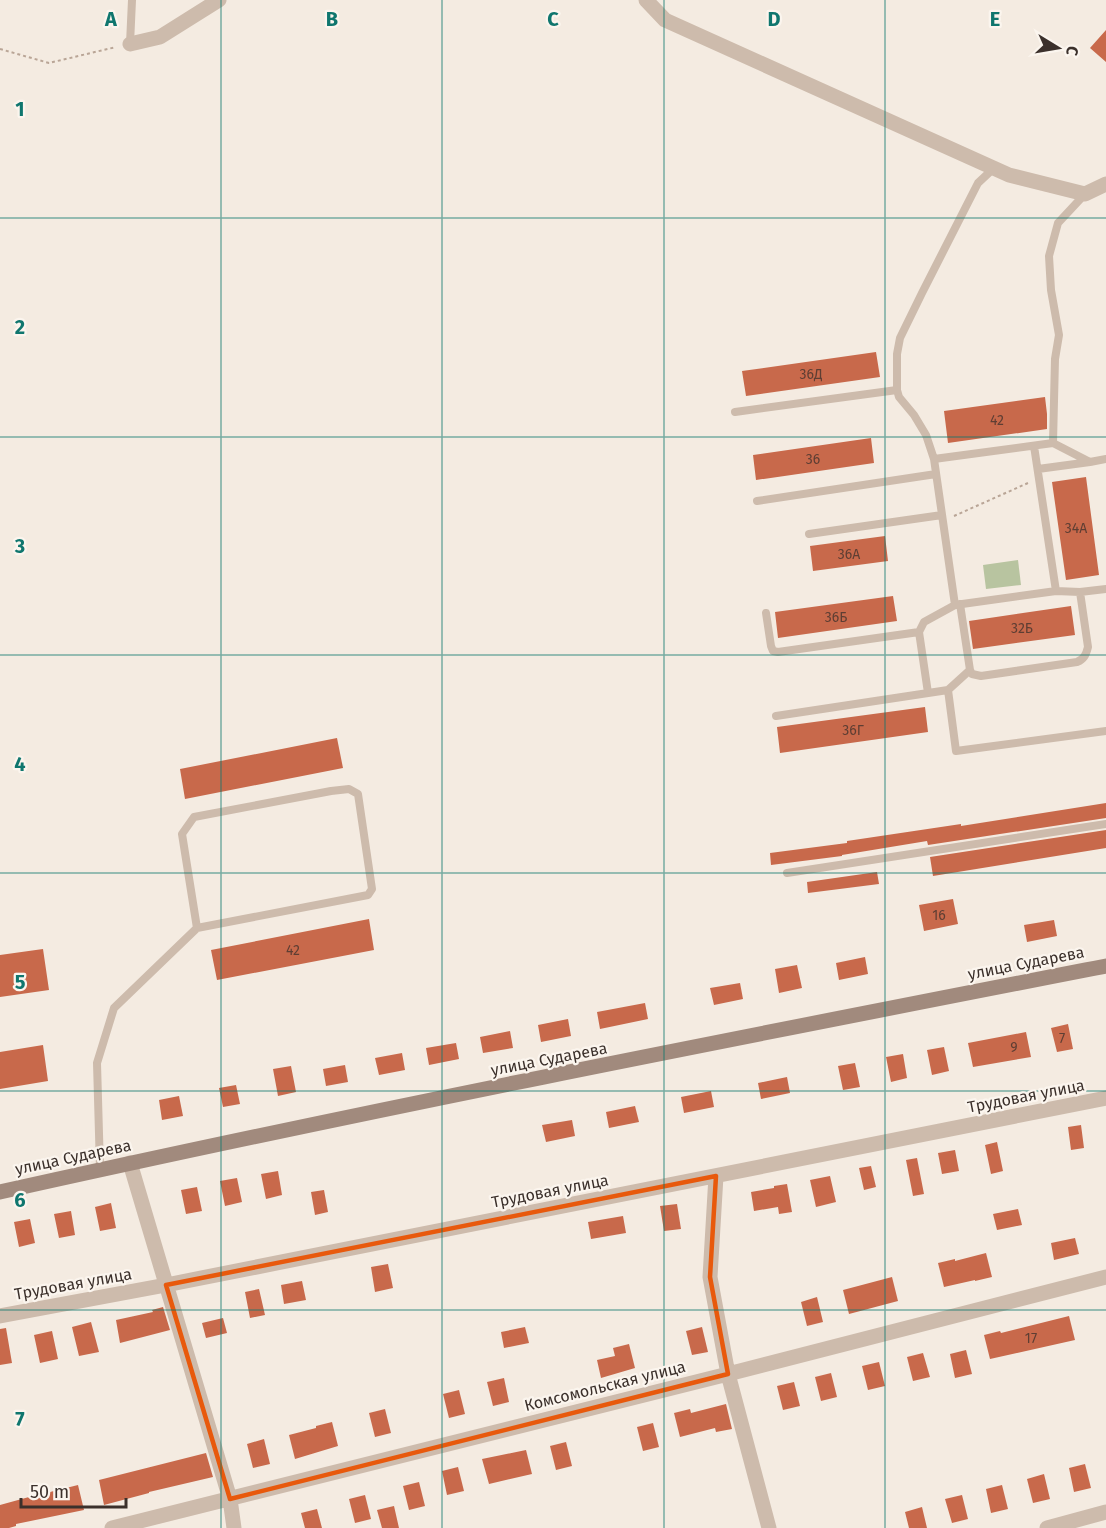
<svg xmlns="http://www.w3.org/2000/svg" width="1106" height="1528" font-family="'Fira Sans',sans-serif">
  <rect width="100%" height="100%" fill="#f4ebe1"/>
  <path fill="#b8c4a0" d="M1018,560L1021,585L986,589L983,565Z"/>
  <path fill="#c8694b" d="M1106,30V62L1090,48Z
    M876,352L880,377L746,396L742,371Z
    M1045,397L1047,414V429L948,443L944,411Z
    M871,438L874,463L756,480L753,455Z
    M1086,477L1099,575L1066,580L1052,482Z
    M885,536L888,561L813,571L810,546Z
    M893,596L897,621L778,638L775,612Z
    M1071,606L1075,635L973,649L969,621Z
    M925,707L928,732L780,753L777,727Z
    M337,738L343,768L185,799L180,769Z
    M1106,803V818L928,845L927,841L842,855V856L771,865L770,853L847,843V841L961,824V826Z
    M1106,830V848L933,876L930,857Z
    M877,872L879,884L808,893L807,882Z
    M953,899L958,924L924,931L919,905Z
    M369,919L374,950L217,980L211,950Z
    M1054,920L1057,936L1027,942L1024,925Z
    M43,949L49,990L0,997V955Z
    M865,957L868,974L839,980L836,963Z
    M797,965L802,988L779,993L775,969Z
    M740,983L743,999L714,1005L710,988Z
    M645,1003L648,1019L600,1029L597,1012Z
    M568,1019L571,1036L541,1042L538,1025Z
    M1068,1024L1073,1049L1057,1052L1051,1028Z
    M510,1031L513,1048L483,1053L480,1037Z
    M1026,1032L1031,1057L973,1067L968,1043Z
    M456,1043L459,1059L429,1065L426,1048Z
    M43,1045L48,1081L0,1089V1052Z
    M944,1047L949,1071L932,1075L927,1050Z
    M402,1053L405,1070L379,1075L375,1058Z
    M903,1054L907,1078L891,1082L886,1057Z
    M855,1063L860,1087L843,1090L838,1066Z
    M345,1065L348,1082L326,1086L323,1069Z
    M291,1066L296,1092L278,1096L273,1069Z
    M787,1077L790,1093L761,1099L758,1083Z
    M236,1085L240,1104L223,1107L219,1088Z
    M711,1091L714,1107L684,1113L681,1097Z
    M179,1096L183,1116L162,1120L159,1100Z
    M635,1106L639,1122L609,1128L606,1112Z
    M572,1120L575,1136L546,1142L542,1125Z
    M1081,1125L1084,1148L1071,1150L1068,1127Z
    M997,1142L1003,1171L991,1174L985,1145Z
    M955,1150L959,1171L942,1174L938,1153Z
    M917,1158L924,1194L913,1196L906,1160Z
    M871,1166L876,1187L864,1190L859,1168Z
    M278,1171L282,1195L266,1199L261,1174Z
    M830,1176L836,1202L816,1207L810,1180Z
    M237,1178L242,1202L225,1206L220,1181Z
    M787,1184L792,1212L779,1214L778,1207L754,1211L751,1192L774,1188V1186Z
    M197,1187L202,1211L186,1214L181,1190Z
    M324,1190L328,1212L315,1215L311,1192Z
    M111,1203L116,1228L100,1231L95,1207Z
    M677,1204L681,1229L664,1231L660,1206Z
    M1018,1209L1022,1225L997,1230L993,1214Z
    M71,1211L75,1235L59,1238L54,1214Z
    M623,1216L626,1233L591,1239L588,1222Z
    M30,1219L35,1243L19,1247L14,1222Z
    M1075,1238L1079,1254L1054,1260L1051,1243Z
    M986,1253L992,1277L975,1281V1280L944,1287L938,1263L955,1259V1261Z
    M388,1264L393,1288L375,1292L371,1267Z
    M892,1277L898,1301L849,1314L843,1290Z
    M302,1281L306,1300L284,1304L281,1285Z
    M259,1289L265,1315L250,1318L245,1292Z
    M817,1297L823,1322L807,1326L801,1302Z
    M163,1307L170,1330L120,1343L116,1320L153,1312L152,1310Z
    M1069,1316L1075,1340L990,1359L984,1335L1000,1331L1001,1333Z
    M223,1318L227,1333L206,1338L202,1323Z
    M91,1322L99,1352L79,1356L72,1327Z
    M525,1327L529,1343L504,1348L501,1332Z
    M702,1327L708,1352L692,1355L686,1331Z
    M6,1328L12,1363L0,1365V1329Z
    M52,1331L58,1359L40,1363L34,1335Z
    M629,1344L635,1368L601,1378L597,1360L615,1356L613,1348Z
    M966,1350L972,1374L955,1378L950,1354Z
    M923,1353L930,1377L913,1381L907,1357Z
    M879,1362L885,1386L868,1390L862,1366Z
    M831,1373L837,1397L821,1401L815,1377Z
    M504,1378L509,1402L493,1406L487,1382Z
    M794,1382L800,1406L783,1410L777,1386Z
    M459,1390L465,1414L449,1418L443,1394Z
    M726,1404L732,1429L716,1432L715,1428L680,1437L674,1413L690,1409L691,1413Z
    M385,1409L391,1433L375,1437L369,1413Z
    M332,1422L338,1446L295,1459L289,1435L316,1428V1426Z
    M653,1423L659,1447L643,1451L637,1427Z
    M264,1439L270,1464L253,1468L247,1444Z
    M566,1442L572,1466L556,1470L550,1446Z
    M526,1450L532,1474L489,1484L482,1459Z
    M206,1453L213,1477L149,1492V1493L104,1505L99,1480Z
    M1085,1464L1091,1488L1074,1492L1069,1468Z
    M458,1467L464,1491L447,1495L442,1471Z
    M1044,1474L1050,1499L1033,1503L1027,1479Z
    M419,1482L425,1506L409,1510L403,1486Z
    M78,1485L84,1510L16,1524V1526L9,1528H0V1505L29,1497V1496L45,1492L46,1493Z
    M1002,1485L1008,1509L991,1513L986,1489Z
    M365,1495L371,1519L355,1523L349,1499Z
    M962,1495L968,1519L952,1523L945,1499Z
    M394,1506L399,1528H382L377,1510Z
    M922,1507L927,1528H909L905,1512Z
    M317,1509L322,1528H305L301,1513Z"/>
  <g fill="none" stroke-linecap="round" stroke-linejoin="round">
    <path stroke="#b9a596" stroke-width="2" stroke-dasharray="3 3" stroke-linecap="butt" d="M0,49L49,63L116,47
      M954,516L1028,483"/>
    <path stroke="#cdbbac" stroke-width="8" d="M130,44L132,0
      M735,412L897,390
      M1053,443L1055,359L1059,335L1051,290L1049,256L1058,223L1085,194
      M1034,446L1056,591
      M934,459L926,435L914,415L899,397L897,390V354L900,338L922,293L978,183L994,168
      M1106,459L1090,462L1053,443L934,459L955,605L1056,591L1080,592L1106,589
      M1038,469L1090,462
      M757,501L936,474
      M809,534L942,515
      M960,604L970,670L972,674L981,676L1077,662C1084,659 1086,655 1088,647L1080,592
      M766,613L771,646L773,651L778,652L919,632L924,622L955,605
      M919,632L928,693
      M970,670L948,690L956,751L1106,731
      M776,716L948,690
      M787,873L1106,824
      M100,1169L97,1063L114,1008L197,928L368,895L372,889L358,794L349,789L331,791L194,817L182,834L197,928"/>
    <path stroke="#cdbbac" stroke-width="15" d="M646,0L665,20L1009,175L1085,194L1106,184
      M130,44L160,37L219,0
      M130,1163L230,1499L234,1528
      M716,1176L710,1277L728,1374L769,1528
      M0,1316L166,1285L1106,1098
      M112,1528L728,1374L1106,1277
      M1047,1528L1106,1512"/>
    <path stroke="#a18a7d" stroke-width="15" d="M0,1192C367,1110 737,1038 1106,966"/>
  </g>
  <path fill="none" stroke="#e8590c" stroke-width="4.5" stroke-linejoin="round" d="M716,1176L710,1277L728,1374L230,1499L166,1285Z"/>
  <path fill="none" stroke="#0f766e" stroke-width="1.5" stroke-opacity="0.55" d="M221,0V1528M442,0V1528M664,0V1528M885,0V1528M0,218H1106M0,437H1106M0,655H1106M0,873H1106M0,1091H1106M0,1310H1106"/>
  <g text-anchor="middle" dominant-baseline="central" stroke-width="4.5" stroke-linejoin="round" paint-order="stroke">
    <g font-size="14" fill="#5e3e33">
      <text x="811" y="374">36Д</text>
      <text x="997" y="420">42</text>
      <text x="813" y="459">36</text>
      <text x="1076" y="528">34А</text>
      <text x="849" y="554">36А</text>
      <text x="836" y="617">36Б</text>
      <text x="1022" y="628">32Б</text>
      <text x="853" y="730">36Г</text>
      <text x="939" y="915">16</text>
      <text x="293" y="950">42</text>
      <text x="1062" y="1038">7</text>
      <text x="1014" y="1047">9</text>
      <text x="1031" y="1338">17</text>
    </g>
    <g font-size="16" fill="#3b302b" stroke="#fbf5ee">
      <text transform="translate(1026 963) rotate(-11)">улица Сударева</text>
      <text transform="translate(549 1059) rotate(-11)">улица Сударева</text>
      <text transform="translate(1026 1096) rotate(-11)">Трудовая улица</text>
      <text transform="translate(73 1157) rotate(-12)">улица Сударева</text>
      <text transform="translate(550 1191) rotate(-11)">Трудовая улица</text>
      <text transform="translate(73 1284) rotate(-10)">Трудовая улица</text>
      <text transform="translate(605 1386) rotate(-14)">Комсомольская улица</text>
    </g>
  </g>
  <g font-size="20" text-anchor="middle" font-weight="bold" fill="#0f766e" stroke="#fbf5ee" stroke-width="4.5" stroke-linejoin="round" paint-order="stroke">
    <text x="111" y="26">A</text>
    <text x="332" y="26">B</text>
    <text x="553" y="26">C</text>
    <text x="774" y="26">D</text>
    <text x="995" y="26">E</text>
    <text x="20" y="116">1</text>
    <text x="20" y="334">2</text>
    <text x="20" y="553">3</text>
    <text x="20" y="771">4</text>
    <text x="20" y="989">5</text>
    <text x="20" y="1207">6</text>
    <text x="20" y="1426">7</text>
  </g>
  <g transform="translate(1058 48) rotate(101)" stroke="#fbf5ee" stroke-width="4.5" paint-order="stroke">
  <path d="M0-4.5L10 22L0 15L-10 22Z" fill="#3b302b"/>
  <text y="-9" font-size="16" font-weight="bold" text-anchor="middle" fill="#3b302b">С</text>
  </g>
  <path d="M21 1498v9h105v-9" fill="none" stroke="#3b302b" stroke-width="3"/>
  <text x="30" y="1498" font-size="18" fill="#3b302b" stroke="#fbf5ee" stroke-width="4.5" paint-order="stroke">50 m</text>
</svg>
